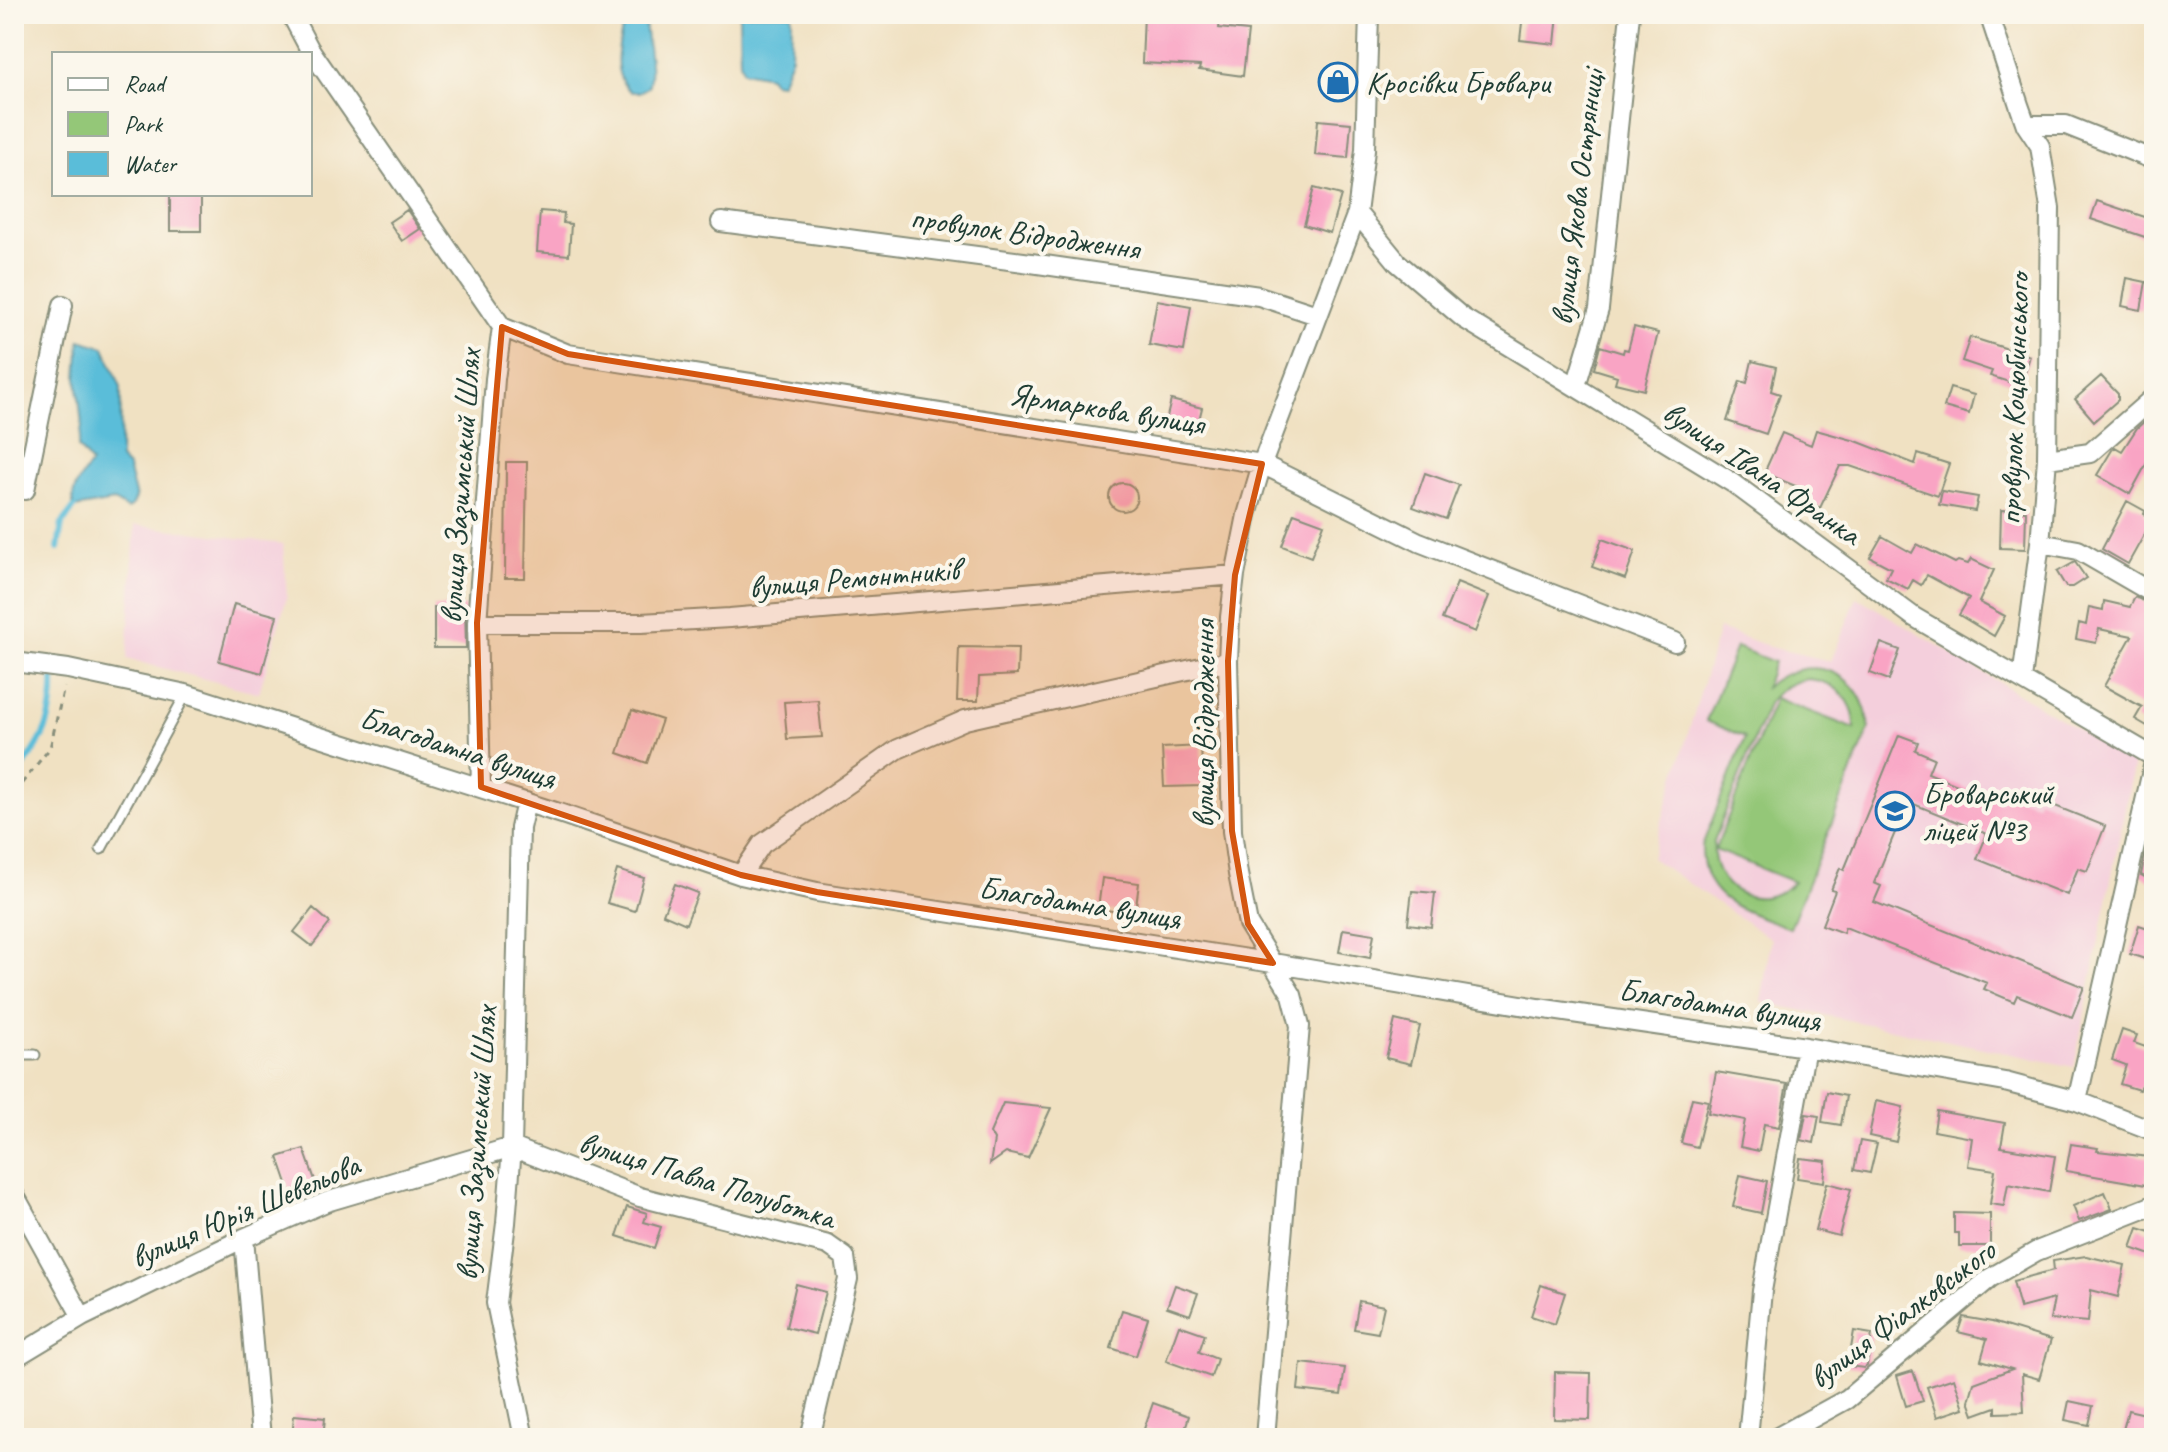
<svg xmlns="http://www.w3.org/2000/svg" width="2168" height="1452" font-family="Caveat,sans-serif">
  <rect width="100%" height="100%" fill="#fbf7ec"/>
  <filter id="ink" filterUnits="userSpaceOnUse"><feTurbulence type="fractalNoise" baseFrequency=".0125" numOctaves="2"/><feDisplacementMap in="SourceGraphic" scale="16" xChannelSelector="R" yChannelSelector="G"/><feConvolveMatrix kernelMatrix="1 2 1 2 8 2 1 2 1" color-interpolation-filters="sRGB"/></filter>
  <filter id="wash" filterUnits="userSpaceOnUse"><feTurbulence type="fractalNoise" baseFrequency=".006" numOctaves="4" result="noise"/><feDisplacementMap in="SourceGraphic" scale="32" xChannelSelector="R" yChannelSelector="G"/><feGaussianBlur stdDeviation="1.8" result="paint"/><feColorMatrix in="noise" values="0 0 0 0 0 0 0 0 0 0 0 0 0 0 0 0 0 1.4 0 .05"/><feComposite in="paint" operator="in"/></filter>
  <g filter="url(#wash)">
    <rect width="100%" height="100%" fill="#f0e1c2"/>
    <path fill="#f4cfdc" d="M135,525L283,544L287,597L259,693L127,659Z
      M1857,597L2134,763L2074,1067L1761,1002L1771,939L1651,858L1719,629L1777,649L1831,661Z"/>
    <path fill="#94c778" stroke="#5a8256" stroke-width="2" fill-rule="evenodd" d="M1736,647L1774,662L1765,687C1809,650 1865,670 1869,729L1790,928C1747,911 1701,903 1702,846L1745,737L1706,721ZM1809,679C1837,682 1855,700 1855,729L1775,698L1715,850L1794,882C1758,916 1709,889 1714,841L1769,702C1780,688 1792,681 1809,679Z"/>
    <path fill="#5abdd9" stroke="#3c7d86" stroke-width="2" d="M626,14H645C644,38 655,67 648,87L639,92H631C608,73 620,40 626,14Z
      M739,14H792L791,59L781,83L773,82L769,76L743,71L740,61Z
      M80,340L104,347L121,387L120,459L128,467L136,498L132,506L127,509L114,501L74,508C69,490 82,477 91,463L78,447L82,426L77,378Z"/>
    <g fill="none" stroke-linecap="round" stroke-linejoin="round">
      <path stroke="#5abdd9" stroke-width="6" d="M58,548L62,524L74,508
        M14,779C43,742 55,721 53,673"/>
    </g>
    <g id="blocks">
      <path fill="#f9a4c4" d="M1144,14H1221L1219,28L1248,31L1243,76L1199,70L1200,66L1142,63Z
        M1523,14H1558L1555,44L1520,40Z
        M1318,120L1351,123L1348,158L1315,155Z
        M1314,188L1341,195L1330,233L1304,225Z
        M170,194H201V231H170Z
        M2097,201L2154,220V240L2091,219Z
        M407,210L420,229L402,241L389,222Z
        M540,211L564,213L563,223L571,224L569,255L537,252Z
        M2127,278L2146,282L2141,310L2122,306Z
        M1157,300L1191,306L1184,351L1149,345Z
        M1634,327L1658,333L1644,390L1615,383L1617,376L1594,369L1600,346L1623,353L1624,349L1628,350Z
        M1970,337L2030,356L2021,386L1990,376L1992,371L1962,361Z
        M1752,361L1776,367L1771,391L1780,394L1766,434L1727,421L1740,381L1747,383Z
        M2101,376L2118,394V400L2094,421L2075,399Z
        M1950,388L1974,395L1969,414L1944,407Z
        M1171,400L1202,408L1196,432L1165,425Z
        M2146,420L2154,424V462L2149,459L2130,494L2097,475L2112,450L2115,447L2122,451L2137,428Z
        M1816,430L1856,441L1915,464L1918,454L1949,464L1938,496L1850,466H1840L1820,508L1799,498L1803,489L1764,473L1782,433L1811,445Z
        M506,462H527L525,578H505Z
        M1425,473L1459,485L1446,519L1413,507Z
        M1109 497a14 14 0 1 1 28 0a14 14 0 1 1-28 0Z
        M1942,491L1978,497L1975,511L1939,505Z
        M2127,501L2145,511L2144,514L2153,519L2128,564L2102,549Z
        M2001,510L2026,511L2025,549L2000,548Z
        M1294,513L1324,524L1311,557L1282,546Z
        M1882,536L1912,553L1917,544L1955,563L1958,561L1968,564L1971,559L1994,570L1979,602L2005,616L1994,636L1959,615L1969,598L1927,575L1921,585L1913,580L1908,589L1886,578L1891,568L1870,557Z
        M1602,539L1635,551L1625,579L1592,567Z
        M2075,562L2086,578L2072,587H2066L2057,572Z
        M1457,583L1489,596L1475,632L1442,619Z
        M2135,597L2154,606V730L2135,719L2142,707L2104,686L2132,636L2099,629L2096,643L2076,639L2079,623L2086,625L2089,607L2103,610L2104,601L2130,607Z
        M234,604L277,616L262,673L219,661Z
        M434,607H465L466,648H434Z
        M1881,643L1900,650L1889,680L1870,673Z
        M959,647L1018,648L1017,675L979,677L978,701H957Z
        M818,700L822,737L787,739L784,702Z
        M632,710L662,720L647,763L618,753Z
        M1899,735L1918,742L1915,750L1934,758L1928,773L2001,803L2006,792L2036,804L2038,799L2105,826L2087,871L2078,868L2067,895L1977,859L1987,834L1914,804L1908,820L1901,818L1874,883L1881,886L1874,902L2084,987L2072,1017L2017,995L2014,1002L1984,989L1987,983L1845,927L1843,933L1822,925L1835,891L1831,890L1840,868L1844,870Z
        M1201,746L1203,786L1164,787L1162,748Z
        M2154,838V882L2141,875L2145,855Z
        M617,870L644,878L635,911L607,903Z
        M1102,878L1139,883L1135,914L1098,909Z
        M675,884L698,893L686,924L663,914Z
        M1412,891L1435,893L1431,927L1408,924Z
        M313,908L330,923L312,946L294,932Z
        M2139,925L2154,930V962L2130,954Z
        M1343,929L1374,934L1370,958L1339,952Z
        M1395,1020L1420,1026L1411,1064L1386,1058Z
        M2122,1030L2137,1035L2134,1043L2154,1050V1090L2141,1086L2139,1090L2120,1084L2126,1065L2112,1060Z
        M1716,1072L1787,1084L1779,1127L1764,1124L1759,1151L1740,1147L1745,1120L1708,1113Z
        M1827,1092L1846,1096L1841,1125L1822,1122Z
        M1692,1098L1708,1101L1697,1147L1681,1143Z
        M1876,1101L1903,1107L1896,1142L1869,1136Z
        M1003,1103L1051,1108L1028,1158L1006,1153L990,1164L994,1140L990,1133Z
        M1937,1111L2005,1123L2001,1147L2055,1156L2049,1192L2008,1184L2004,1206L1990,1204L1995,1170L1968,1166L1972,1138L1934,1131Z
        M1806,1114L1819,1116L1814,1143L1801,1140Z
        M1860,1141L1877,1144L1870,1173L1854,1170Z
        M2071,1144L2098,1148L2097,1151L2149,1157L2146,1185L2066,1171Z
        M304,1149L316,1183L290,1192L278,1157Z
        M1800,1158L1826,1161L1824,1182L1797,1178Z
        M1740,1175L1767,1181L1761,1213L1733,1207Z
        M1827,1183L1851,1189L1839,1236L1815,1230Z
        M2105,1192L2112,1209L2079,1221L2073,1206Z
        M627,1207L647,1213L644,1222L661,1227L654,1248L617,1236Z
        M1954,1213L1990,1214V1246H1959V1233H1954Z
        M2138,1228L2154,1233V1256L2131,1248Z
        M2086,1256L2125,1265L2118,1297L2091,1290L2088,1322L2050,1319L2054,1299L2020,1308L2013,1281L2054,1270L2053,1261Z
        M796,1284L826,1292L815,1334L786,1327Z
        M1175,1285L1198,1293L1190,1315L1167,1307Z
        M1541,1285L1565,1293L1555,1324L1531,1316Z
        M1359,1301L1384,1306L1378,1333L1354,1329Z
        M1122,1310L1148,1318L1136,1356L1111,1348Z
        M1963,1317L1992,1322L2051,1340L2039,1379L2022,1374L2024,1412L1996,1413V1407L1974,1415L1969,1401L1974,1383L2012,1369L1981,1360L1987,1339L1958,1332Z
        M1179,1325L1205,1334L1199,1352L1217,1359L1211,1377L1166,1361Z
        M1854,1331L1872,1334L1867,1366L1864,1368L1848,1366Z
        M1301,1363L1345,1368L1341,1395L1298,1390Z
        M1913,1371L1923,1401L1906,1406L1897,1376Z
        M1555,1372L1591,1373L1590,1420L1554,1419Z
        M1954,1378L1964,1408L1937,1417L1927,1387Z
        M2069,1401L2093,1406L2089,1425L2065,1420Z
        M1153,1403L1189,1416L1182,1438H1170L1144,1429Z
        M2128,1410L2154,1416V1438H2121Z
        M294,1415L325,1418L323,1438H292Z"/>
    </g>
  </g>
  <g filter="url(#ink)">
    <use href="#blocks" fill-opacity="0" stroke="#888f7b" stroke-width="2"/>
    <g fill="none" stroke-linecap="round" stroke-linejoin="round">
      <g stroke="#888f7b" stroke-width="13">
        <path id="lane" d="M101,849L186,694
          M14,1055H35"/>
      </g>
      <g stroke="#888f7b" stroke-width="22">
        <path id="street" d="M291,14L309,48L502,327L495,379L477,623L481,787
          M1989,14L2019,105L2026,125L2040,146L2050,208L2047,459L2040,543L2022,679
          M2026,125H2066L2154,160
          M1357,213L1398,263L1463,318L1733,483L1914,617L2154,757
          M721,222L1031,263L1259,296L1317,315
          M502,327L568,354L1262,464L1419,542L1675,642
          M1576,386L1599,309L1630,14
          M2047,459L2090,453L2154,397
          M14,488L25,490L63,305
          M2040,543L2078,550L2154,594
          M477,623H641L730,618L1235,575
          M14,662L68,669L186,694L562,814L741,875L817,892L1273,963L1538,1008L1806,1047L2005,1082L2077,1101L2154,1131
          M741,875L762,844L898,749L965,720L1228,661
          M2077,1101L2154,762
          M14,1194L82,1317
          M244,1238L261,1438
          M14,1358L82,1317L244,1238L326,1202L512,1147L640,1197L828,1245L845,1257L848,1279L810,1438
          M524,1438L496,1303L506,1223L512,1147L520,828L526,802
          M1265,1438L1300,1026L1292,995L1248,924L1238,874L1232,831L1228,661L1230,617L1235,575L1247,515L1262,464L1357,213L1365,150L1369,14
          M1748,1438L1762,1291L1806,1047
          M1776,1438L1847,1399L1990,1278L2037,1251L2154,1205"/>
      </g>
      <path stroke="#888f7b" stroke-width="3" stroke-dasharray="6 6" stroke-linecap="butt" d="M14,793L50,748L64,687"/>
      <use href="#lane" stroke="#fff" stroke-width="9"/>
      <use href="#street" stroke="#fff" stroke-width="18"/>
    </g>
  </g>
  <path fill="#d45610" fill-opacity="0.2" stroke="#d45610" stroke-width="6" stroke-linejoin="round" d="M502,327L568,354L1262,464L1235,575L1228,661L1232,831L1248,924L1273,963L817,892L741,875L481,787L477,623Z"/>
  <defs>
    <g id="shop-ring" transform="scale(2)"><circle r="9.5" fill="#fbf7ec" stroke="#1f6fb2" stroke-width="1.5"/><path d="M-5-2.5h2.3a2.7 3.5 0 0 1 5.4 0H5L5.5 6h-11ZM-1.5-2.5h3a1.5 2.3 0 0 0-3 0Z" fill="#1f6fb2"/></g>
    <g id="school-ring" transform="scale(2)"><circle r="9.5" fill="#fbf7ec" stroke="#1f6fb2" stroke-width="1.5"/><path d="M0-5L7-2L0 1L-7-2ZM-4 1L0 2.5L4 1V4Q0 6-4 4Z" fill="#1f6fb2"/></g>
  </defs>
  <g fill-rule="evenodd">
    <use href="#shop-ring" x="1338" y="82"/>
    <use href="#school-ring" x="1895" y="811"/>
  </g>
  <g text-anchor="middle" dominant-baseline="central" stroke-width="8" stroke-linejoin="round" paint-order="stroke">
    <g font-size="32" fill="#1f3d34" stroke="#fbf7ec" text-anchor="start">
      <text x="1366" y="82">Кросівки Бровари</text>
      <text x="1923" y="793">Броварський<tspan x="1923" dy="37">ліцей №3</tspan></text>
    </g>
    <g font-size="32" fill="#1f3d34" stroke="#fbf7ec">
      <text transform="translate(1577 197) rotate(-83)">вулиця Якова Остряниці</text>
      <text transform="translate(1025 233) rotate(8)">провулок Відродження</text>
      <text transform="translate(2014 399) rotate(-88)">провулок Коцюбинського</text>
      <text transform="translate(1107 409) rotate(9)">Ярмаркова вулиця</text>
      <text transform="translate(1762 473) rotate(34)">вулиця Івана Франка</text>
      <text transform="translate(460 486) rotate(-86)">вулиця Зазимський Шлях</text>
      <text transform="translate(854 578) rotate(-5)">вулиця Ремонтників</text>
      <text transform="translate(1203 724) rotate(-90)">вулиця Відродження</text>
      <text transform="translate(458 748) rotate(18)">Благодатна вулиця</text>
      <text transform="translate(1080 903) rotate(9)">Благодатна вулиця</text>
      <text transform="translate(1720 1005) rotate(9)">Благодатна вулиця</text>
      <text transform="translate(476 1143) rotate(-86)">вулиця Зазимський Шлях</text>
      <text transform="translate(707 1180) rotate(17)">вулиця Павла Полуботка</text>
      <text transform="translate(245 1211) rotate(-23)">вулиця Юрія Шевельова</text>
      <text transform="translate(1902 1314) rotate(-37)">вулиця Фіалковського</text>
    </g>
  </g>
  <rect width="2168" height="1452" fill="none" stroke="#fbf7ec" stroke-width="48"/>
  <rect x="52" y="52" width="260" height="144" fill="#fbf7ec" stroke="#a3ada2" stroke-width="2"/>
  <rect x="68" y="78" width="40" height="12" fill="#ffffff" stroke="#a3ada2" stroke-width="2"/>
  <text x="124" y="92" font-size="24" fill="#1f3d34">Road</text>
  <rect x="68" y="112" width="40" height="24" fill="#94c778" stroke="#a3ada2" stroke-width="2"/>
  <text x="124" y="132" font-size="24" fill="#1f3d34">Park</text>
  <rect x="68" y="152" width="40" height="24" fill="#5abdd9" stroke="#a3ada2" stroke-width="2"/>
  <text x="124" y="172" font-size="24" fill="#1f3d34">Water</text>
</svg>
